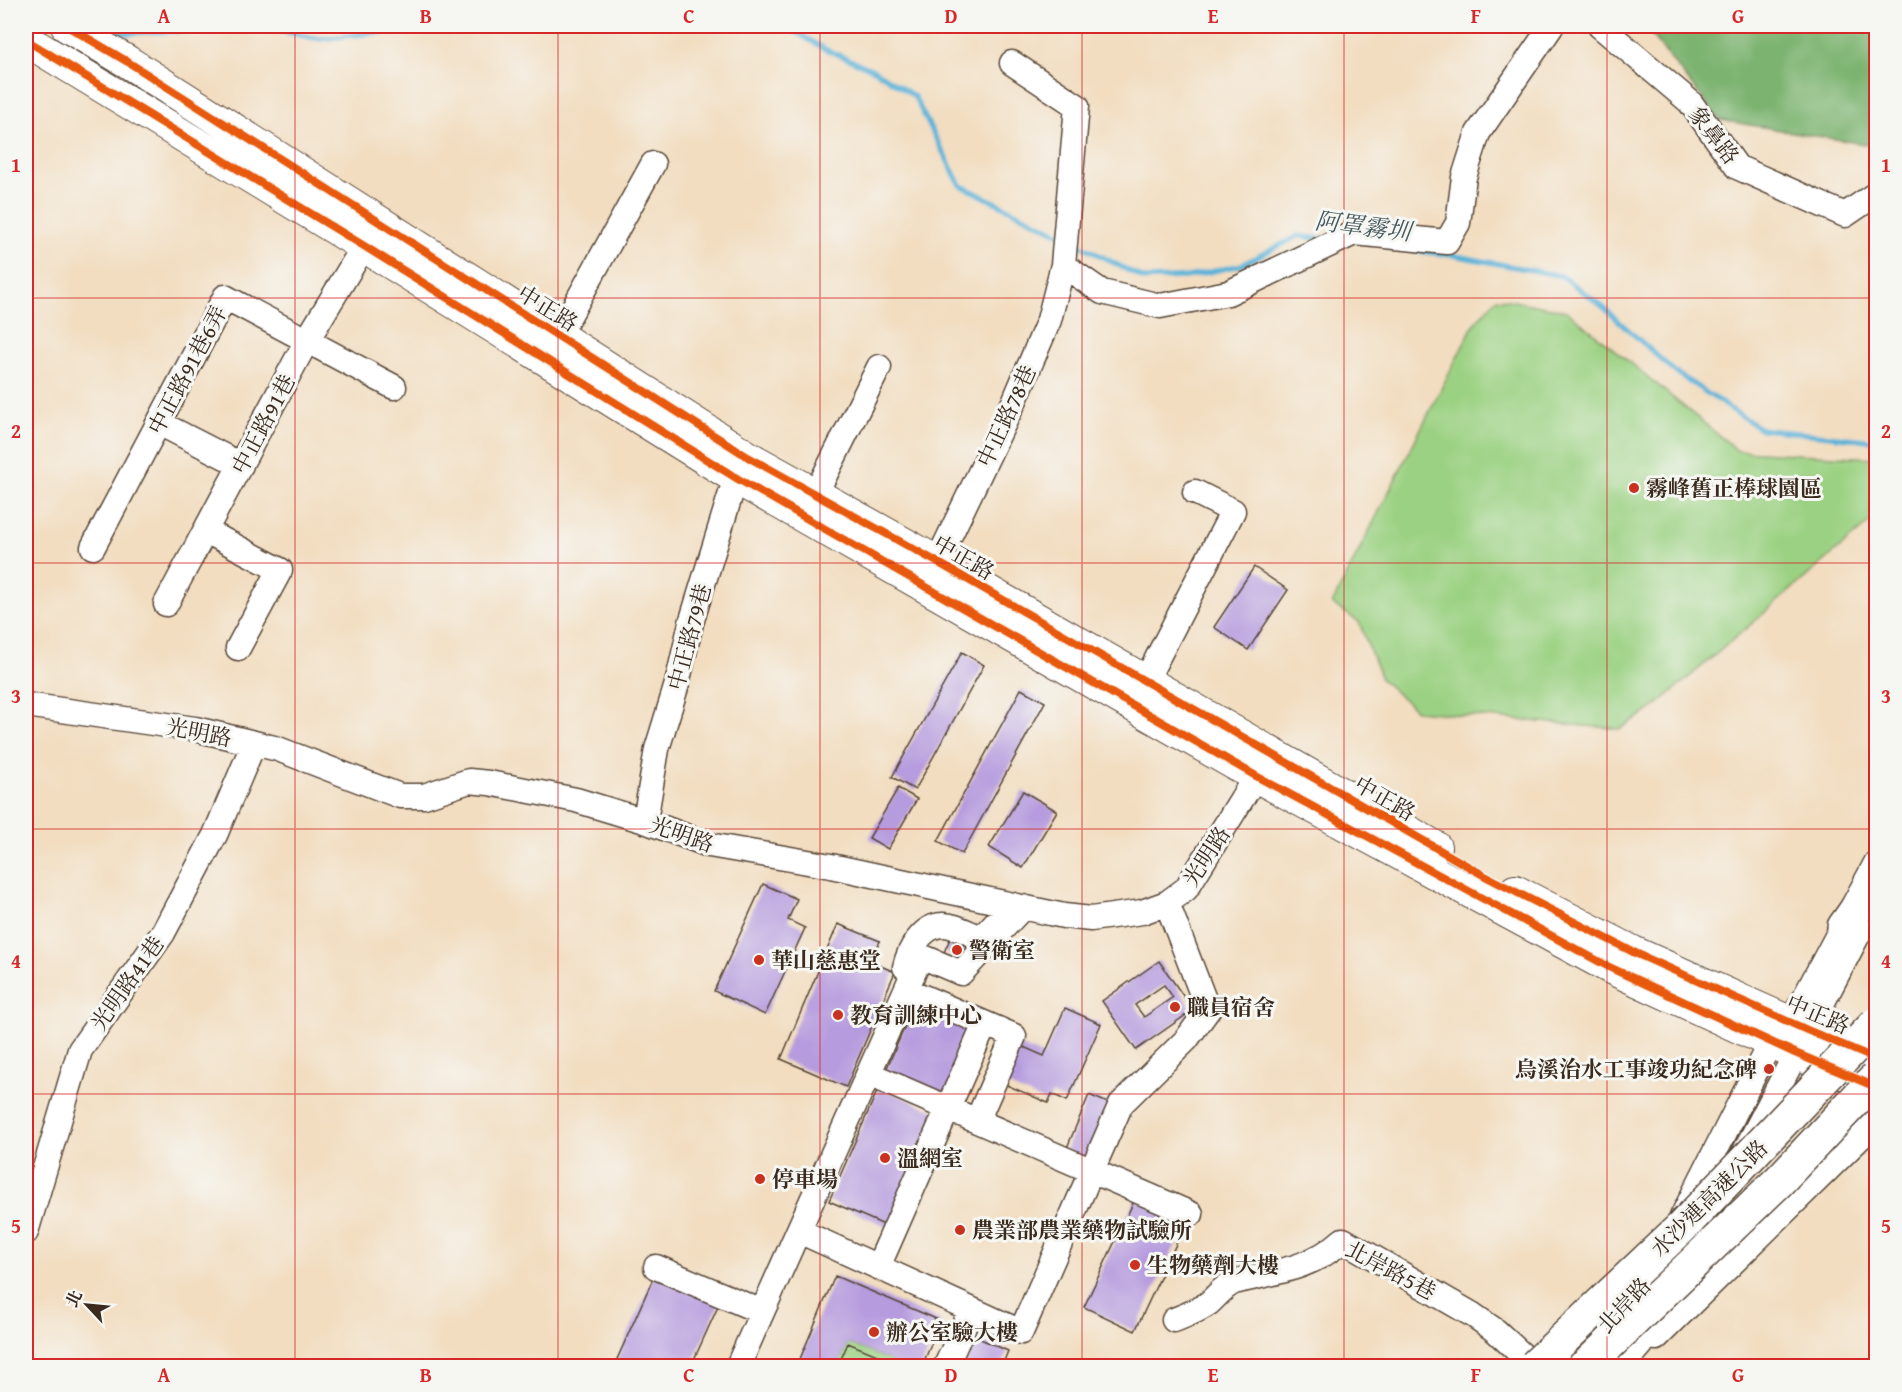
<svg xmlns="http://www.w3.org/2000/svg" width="1902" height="1392" font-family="'Gentium Book Plus','Noto Serif TC',serif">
  <rect width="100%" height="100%" fill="#f6f6f2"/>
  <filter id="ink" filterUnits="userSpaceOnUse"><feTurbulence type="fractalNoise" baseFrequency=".0167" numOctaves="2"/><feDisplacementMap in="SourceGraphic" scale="12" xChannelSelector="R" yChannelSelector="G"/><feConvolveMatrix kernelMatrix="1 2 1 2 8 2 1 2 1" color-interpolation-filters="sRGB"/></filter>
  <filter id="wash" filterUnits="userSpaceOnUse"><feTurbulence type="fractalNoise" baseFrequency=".008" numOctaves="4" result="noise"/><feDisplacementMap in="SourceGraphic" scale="24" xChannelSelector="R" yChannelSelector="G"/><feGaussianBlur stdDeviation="1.35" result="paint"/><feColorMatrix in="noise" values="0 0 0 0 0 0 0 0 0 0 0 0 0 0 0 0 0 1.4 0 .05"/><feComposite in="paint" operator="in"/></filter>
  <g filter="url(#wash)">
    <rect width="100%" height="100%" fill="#f2ddc0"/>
    <path fill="#9bd182" stroke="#6b7e50" stroke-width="1.5" d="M1497,298L1567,311L1738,451L1876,458V517L1652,709L1620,729L1417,711L1381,679L1359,622L1332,604L1474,324Z
      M848,1343L892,1361L889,1366H838Z"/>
    <path fill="#7cb370" stroke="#5c6e47" stroke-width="1.5" d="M1644,26H1876V146L1720,120Z"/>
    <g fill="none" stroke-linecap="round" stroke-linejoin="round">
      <path stroke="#5cb2d8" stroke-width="5" d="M785,26L825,49L876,71L914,96L960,185L1060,234
        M105,34L266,28L320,39L434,26
        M1071,240L1144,279L1187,277L1241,265L1298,236L1322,239
        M1415,251L1452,255L1562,276L1602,306L1675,372L1761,429L1876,441"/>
    </g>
    <g id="blocks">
      <path fill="#b69bde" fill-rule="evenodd" d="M1254,567L1288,590L1248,650L1214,627Z
        M962,652L984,665L915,790L892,777Z
        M1021,689L1045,702L962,854L938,841Z
        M898,788L917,799L888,849L869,838Z
        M1023,791L1057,811L1023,868L989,847Z
        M763,884L797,899L788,920L805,928L765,1015L714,991Z
        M838,924L880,941L871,962L895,972L846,1087L781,1059Z
        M950,939L971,948L965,961L944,952Z
        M1159,961L1193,1010L1136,1050L1102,1001ZM1164,985L1173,997L1144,1017L1135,1005Z
        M916,1001L979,1028L949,1097L886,1070Z
        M1065,1008L1101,1024L1067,1101L1052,1094L1048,1103L1002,1083L1019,1045L1044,1056Z
        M879,1087L941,1114L891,1228L829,1201Z
        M1089,1095L1115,1106L1091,1161L1066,1150Z
        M1135,1199L1186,1223L1135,1331L1084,1307Z
        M656,1272L721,1300L691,1366H614Z
        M835,1276L941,1321L922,1366H889L892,1361L848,1343L838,1366H797Z
        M969,1334L1008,1351L1002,1366H955Z"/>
    </g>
  </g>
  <g filter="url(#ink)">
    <use href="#blocks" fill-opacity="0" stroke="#564536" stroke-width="1.5"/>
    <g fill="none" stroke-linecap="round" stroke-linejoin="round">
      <g stroke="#564536" stroke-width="27">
        <path id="minor" d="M1600,26L1690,102L1737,167L1845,215L1876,194
          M1063,265L1102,292L1160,306L1228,293L1354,233L1447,242L1458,223L1464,177L1478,133L1551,27
          M558,336L653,164
          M159,423L241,465
          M815,495L879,367
          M206,531L280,570L238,648
          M93,547L225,297L394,387
          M937,562L1014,402L1049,320L1063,265L1077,106L1012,63
          M166,604L306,342L364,246
          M1145,682L1233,511L1195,492
          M26,705L195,729L254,743L278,749L400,796H424L469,781L489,783L576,800L645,821L709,845L831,866L1064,916L1091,919L1142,912L1167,903L1186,889L1256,776L1262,762
          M645,821L657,749L677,684L691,623L731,493L745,463
          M905,967C909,950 922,926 942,925C953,924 968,933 979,937L986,933L998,920
          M907,990L1014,1036L977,1121
          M869,1074L1191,1214
          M1745,1151L1861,929
          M1682,1217L1771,1041L1791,1023L1876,863
          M799,1231L1021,1332L1121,1104L1186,1040L1208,1010L1167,903
          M26,1232L80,1050L163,933L215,835L254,743
          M656,1267L762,1312
          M878,1267L985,1024
          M1174,1320C1187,1315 1198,1311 1209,1303C1218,1295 1223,1287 1234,1282C1275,1272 1311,1269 1343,1240L1473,1315L1496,1331L1534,1366
          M1656,1338L1876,1122
          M738,1366L921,956L961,973L1023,907
          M946,1366L971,1310
          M1562,1366L1597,1333
          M1623,1366L1641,1345L1671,1294"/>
      </g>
      <g stroke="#564536" stroke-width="34">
        <path id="major" d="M67,26L128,62L748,457L937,562L1435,847
          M26,40L364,246L738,479L1256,776L1611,968L1795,1053L1876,1087
          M1515,891L1633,952L1807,1030L1876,1059"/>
      </g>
      <g stroke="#564536" stroke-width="36">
        <path id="highway" d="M1844,927L1876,882"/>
      </g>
      <use href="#minor" stroke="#fff" stroke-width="24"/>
      <use href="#major" stroke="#fff" stroke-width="32"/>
      <use href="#highway" stroke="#fff" stroke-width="33"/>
      <g stroke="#564536" stroke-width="36" stroke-linecap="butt">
        <path id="highway-bridge" d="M1535,1366L1683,1226L1876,1024
          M1586,1366L1779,1181L1876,1078"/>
      </g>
      <use href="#highway-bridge" stroke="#fff" stroke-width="33"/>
      <g stroke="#f6f6f2" stroke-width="11">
        <path id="cycleway" d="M67,26L128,62L748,457L937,562L1485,876L1633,952L1807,1030L1876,1059
          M26,40L364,246L738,479L1256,776L1611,968L1795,1053L1876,1087"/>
      </g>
      <use href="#cycleway" stroke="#e8590c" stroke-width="8"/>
    </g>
  </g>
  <path fill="none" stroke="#d62828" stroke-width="1.5" stroke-opacity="0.55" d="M295,26V1366M558,26V1366M820,26V1366M1082,26V1366M1344,26V1366M1607,26V1366M26,298H1876M26,563H1876M26,829H1876M26,1094H1876"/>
  <g fill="#c8321e" stroke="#f6f6f2" stroke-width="2">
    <circle cx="1634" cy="488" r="6"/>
    <circle cx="957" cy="950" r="6"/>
    <circle cx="759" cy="960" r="6"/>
    <circle cx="1175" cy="1007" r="6"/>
    <circle cx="838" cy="1015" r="6"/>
    <circle cx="1769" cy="1069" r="6"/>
    <circle cx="885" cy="1158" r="6"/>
    <circle cx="760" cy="1179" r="6"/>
    <circle cx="960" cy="1230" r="6"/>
    <circle cx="1135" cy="1265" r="6"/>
    <circle cx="874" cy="1332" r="6"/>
  </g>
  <g text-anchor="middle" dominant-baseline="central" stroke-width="6" stroke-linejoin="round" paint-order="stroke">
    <g font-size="22" fill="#3b2a1e" stroke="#f6f6f2">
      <text transform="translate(1714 135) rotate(52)">象鼻路</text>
      <text transform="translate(548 308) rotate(32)">中正路</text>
      <text transform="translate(187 370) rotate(-62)">中正路91巷6弄</text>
      <text transform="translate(1006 416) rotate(-65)">中正路78巷</text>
      <text transform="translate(263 424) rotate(-62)">中正路91巷</text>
      <text transform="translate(964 557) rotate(30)">中正路</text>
      <text transform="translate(689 637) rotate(-75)">中正路79巷</text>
      <text transform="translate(199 732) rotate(11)">光明路</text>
      <text transform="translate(1385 798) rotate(30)">中正路</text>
      <text transform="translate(682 834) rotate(19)">光明路</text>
      <text transform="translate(1206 856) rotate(-57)">光明路</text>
      <text transform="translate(127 983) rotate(-55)">光明路41巷</text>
      <text transform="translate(1818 1014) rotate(23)">中正路</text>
      <text transform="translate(1709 1198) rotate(-45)">水沙連高速公路</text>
      <text transform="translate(1391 1270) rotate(28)">北岸路5巷</text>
      <text transform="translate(1624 1305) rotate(-47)">北岸路</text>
    </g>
    <g font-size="22" font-weight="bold" fill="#3b2a1e" stroke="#f6f6f2" text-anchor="start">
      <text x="1646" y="488">霧峰舊正棒球園區</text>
      <text x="969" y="950">警衛室</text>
      <text x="771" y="960">華山慈惠堂</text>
      <text x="1187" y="1007">職員宿舍</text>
      <text x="850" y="1015">教育訓練中心</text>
      <text x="1757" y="1069" text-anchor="end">烏溪治水工事竣功紀念碑</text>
      <text x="897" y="1158">溫網室</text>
      <text x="772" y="1179">停車場</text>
      <text x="972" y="1230">農業部農業藥物試驗所</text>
      <text x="1147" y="1265">生物藥劑大樓</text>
      <text x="886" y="1332">辦公室驗大樓</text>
    </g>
    <g font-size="24" font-style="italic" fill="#475a5f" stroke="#f6f6f2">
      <text transform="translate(1363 226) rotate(7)">阿罩霧圳</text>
    </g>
  </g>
  <rect width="1902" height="1392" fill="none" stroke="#f6f6f2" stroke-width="66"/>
  <g transform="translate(87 1305) rotate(296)" stroke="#f6f6f2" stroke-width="4.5" paint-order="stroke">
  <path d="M0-4.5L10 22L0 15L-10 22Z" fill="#3b2a1e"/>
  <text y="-9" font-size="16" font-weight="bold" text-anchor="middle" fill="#3b2a1e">北</text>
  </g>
  <rect x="33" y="33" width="1836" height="1326" fill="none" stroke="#d62828" stroke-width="2"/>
  <g font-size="20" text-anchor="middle" font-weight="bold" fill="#d62828">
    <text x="164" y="23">A</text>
    <text x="426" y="23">B</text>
    <text x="689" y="23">C</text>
    <text x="951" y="23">D</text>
    <text x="1213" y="23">E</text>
    <text x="1476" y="23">F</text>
    <text x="1738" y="23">G</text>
    <text x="16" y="172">1</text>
    <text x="1886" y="172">1</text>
    <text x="16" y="438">2</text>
    <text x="1886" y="438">2</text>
    <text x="16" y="703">3</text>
    <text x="1886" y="703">3</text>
    <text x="16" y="968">4</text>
    <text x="1886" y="968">4</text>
    <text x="16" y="1233">5</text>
    <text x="1886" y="1233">5</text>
    <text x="164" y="1382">A</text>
    <text x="426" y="1382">B</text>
    <text x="689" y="1382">C</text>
    <text x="951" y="1382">D</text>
    <text x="1213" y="1382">E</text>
    <text x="1476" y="1382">F</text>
    <text x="1738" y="1382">G</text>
  </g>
</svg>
